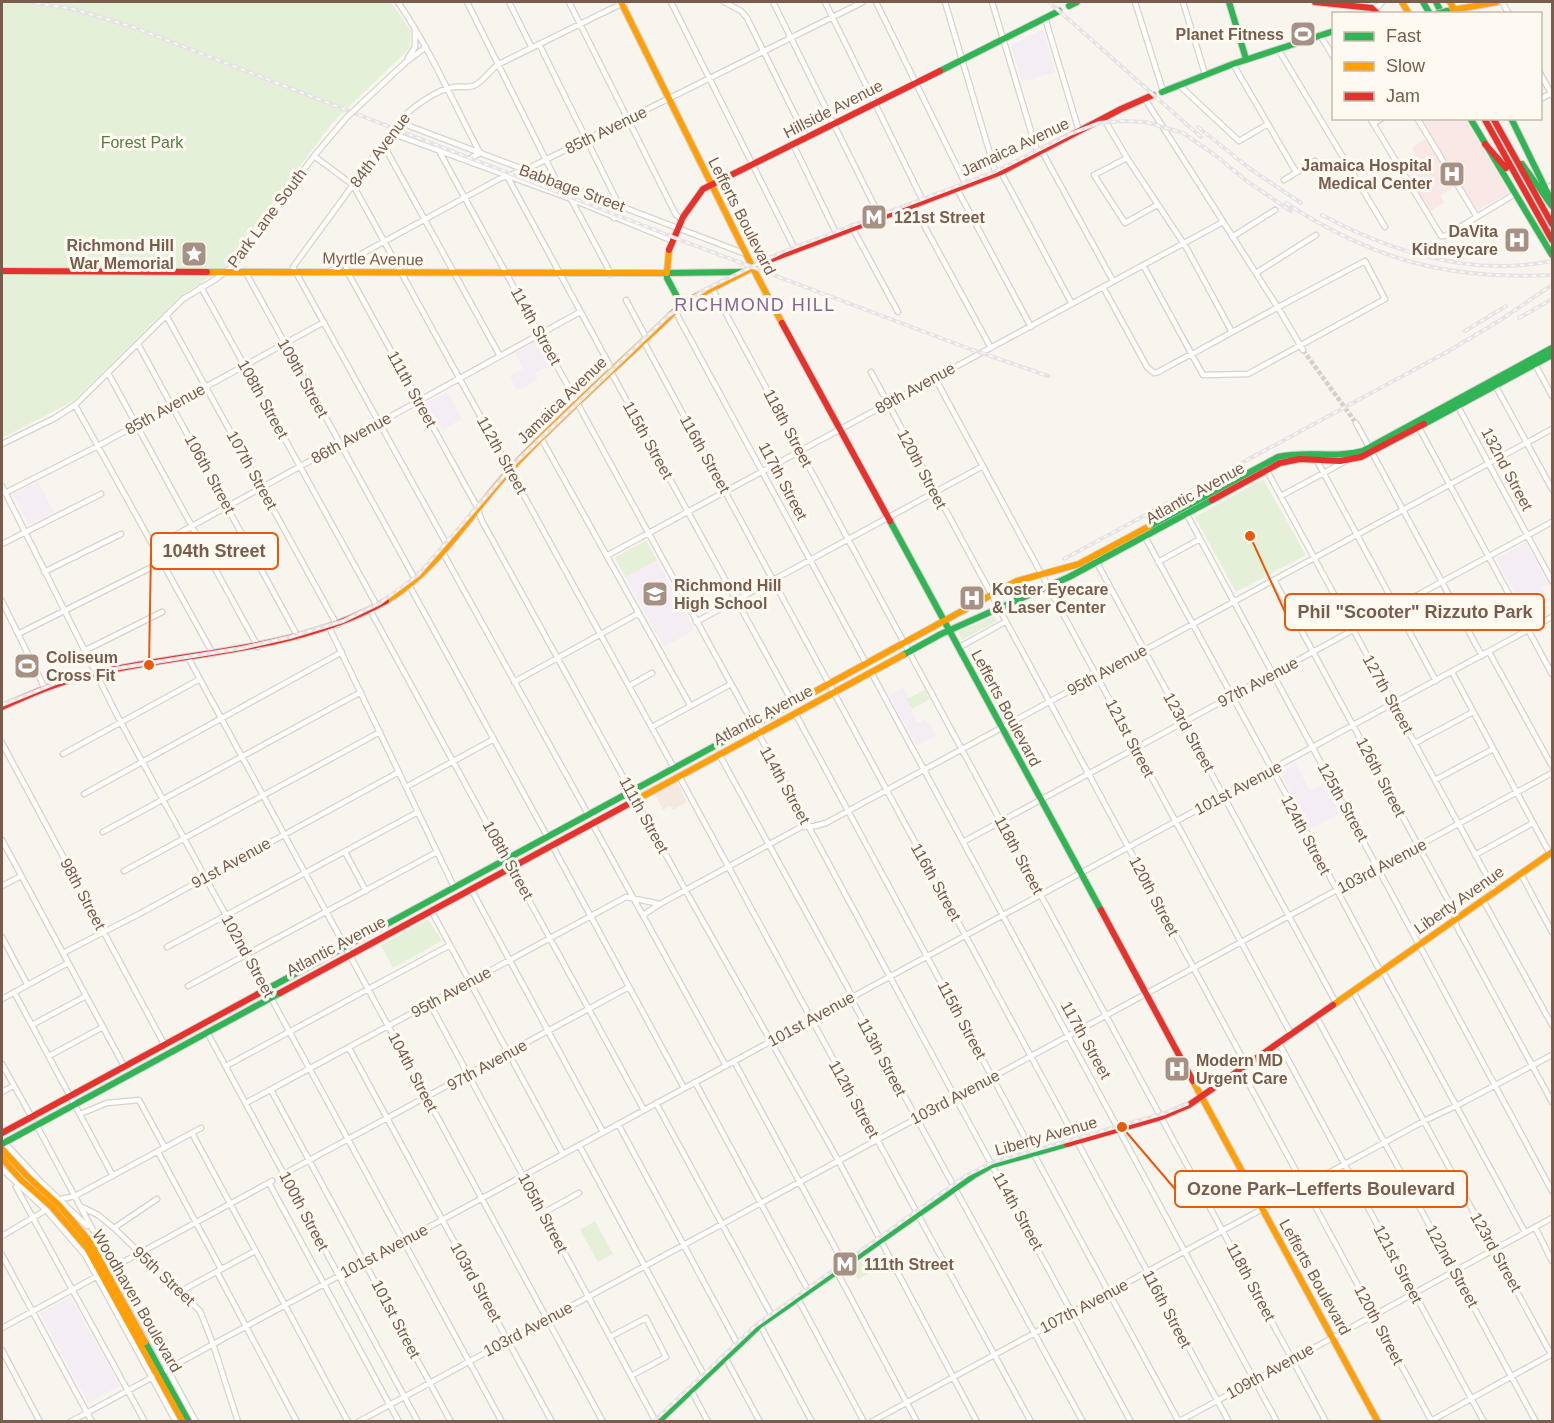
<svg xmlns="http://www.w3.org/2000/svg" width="1554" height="1423" font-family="Helvetica,sans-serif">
  <rect width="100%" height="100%" fill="#f8f5ee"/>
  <path fill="#f5e8e0" d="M677,782L687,802L673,810L670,806L663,810L655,794Z"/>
  <path fill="#f5edf4" d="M1043,29L1055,72L1022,82L1011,45Z
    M537,340L551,365L535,373L538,380L517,391L510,376L523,369L515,353Z
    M447,392L462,419L442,430L426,403Z
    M38,481L54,513L29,525L13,494Z
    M646,540L695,630L664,647L614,557Z
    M1526,542L1548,584L1541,588L1544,592L1521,605L1496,559Z
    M903,687L909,698L907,700L916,721L921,722L925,718L936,736L917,746L889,695Z
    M1296,764L1310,791L1324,783L1341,813L1311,829L1280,772Z
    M70,1297L120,1386L88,1403L40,1313Z"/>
  <path fill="#f9e8e6" d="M1422,119H1465L1509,192L1478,210L1460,184L1440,195L1444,203L1429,212L1399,165L1416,156L1412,147L1431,136Z"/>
  <path fill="#e5f0d9" d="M2,2H391L411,31L409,49L332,123L226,266L178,298L72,402L2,438Z
    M1263,479L1306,555L1236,592L1195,517Z
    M646,541L657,560L626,577L615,558Z
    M994,616L997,621L962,640L958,632Z
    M925,690L930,699L912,709L906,699Z
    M428,919L442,941L393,968L381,945Z
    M595,1221L613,1254L598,1262L580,1230Z
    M868,1256L875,1269L858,1280L851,1268Z"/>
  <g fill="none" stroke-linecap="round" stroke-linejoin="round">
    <path stroke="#d8cfc6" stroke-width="4.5" stroke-dasharray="4.5 2" stroke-linecap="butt" d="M1303,350L1356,423"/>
    <g stroke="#d8d2cc" stroke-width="7">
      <path id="street" d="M398,2C430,49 453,102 480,153L467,160
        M467,2L557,182
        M509,2L532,48
        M569,2L676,215L683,220
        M671,2L795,249
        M724,2L741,11L747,18L806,137
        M773,2L880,217
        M825,2L923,201
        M876,2L966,185
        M945,2L996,174
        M992,2L1036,148L1044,155L1113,281
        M1135,2L1163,91
        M1183,2L1205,74
        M1502,2L1509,14
        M1372,8L1379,6L1382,2
        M1045,18L1079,131
        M1320,35L1334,58
        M539,44L619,205L614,218
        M1278,49L1385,227
        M408,58L415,47V30
        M1233,64L1296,172
        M1540,73L1552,95
        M1179,85L1239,141L1268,124
        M1145,99L1280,311L1303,350
        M1540,99L1552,93
        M361,104L406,62L426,47
        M1370,118L1441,236H1445L1515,194
        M1417,118L1477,217
        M1104,119L1127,158L1186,247L1232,332
        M399,122L746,254
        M1373,124L1382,118
        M391,133L571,199L673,241
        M383,144L500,356
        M793,144L836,233
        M438,149L751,720L1131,1422
        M314,156L353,185L674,768
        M1127,158L1094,175L1125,223L1157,205
        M1001,172L1072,304
        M507,176L609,364L611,372L793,703
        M1284,180L1315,161
        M957,189L1031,327
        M1546,189L1552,185
        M571,199L611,274
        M913,205L991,348
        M852,227L898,312
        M1232,237L1275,210
        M350,260L346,265L347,271L476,505L482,521L692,902L838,1160L977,1422
        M245,271L415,579
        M330,271L499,179L529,168L863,2
        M1256,273L1316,235
        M201,287L377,606
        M1103,287L1147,367L1154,373L1158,372C1171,365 1183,358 1196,352C1252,321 1308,291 1365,261L1385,299L1248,374L1203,375L1143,265
        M712,288L1326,1422
        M626,300L647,339
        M675,311L866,663
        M166,315L337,625
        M644,342L1229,1422
        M138,344L298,637
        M1534,362L1552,396
        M871,372L1244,1061V1075L1432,1422
        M108,373L258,647
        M935,378L1291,1034
        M1494,383L1552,489
        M1456,403L1552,581
        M75,405L213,654
        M1356,423L1482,656
        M1417,424L1552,674
        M541,438L690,705
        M2,444L55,418L75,405L183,299L216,279L233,266L314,156L347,117
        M1316,459L1436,681
        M1266,469L1495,891
        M2,486L119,719L502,1422
        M5,493L98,446L324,322
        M1281,496L1344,462
        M1186,513L1552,1191
        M1144,535L1312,842L1317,856L1323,864L1378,967L1385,975L1525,1232
        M2,544L101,494
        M447,545L293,267L399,122C409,109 437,89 454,87C461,86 467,88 473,86C484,82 489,70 499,64L625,2
        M154,547L580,312
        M442,551L588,814
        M608,555L1223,222
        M1096,561L1336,1003
        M1158,562L1200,539
        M44,572L121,534
        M1274,580L1455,913L1456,925L1552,1102
        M409,585L547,836
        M2,601L45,689
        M370,610L644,1110
        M696,622L983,466
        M329,627L454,887
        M18,634L162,562
        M958,648L1005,622
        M84,651L162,612
        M1489,652L1552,766
        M189,659L603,1422
        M871,672L1277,1422
        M1452,672L1550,854
        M514,682L639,613
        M629,686L652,673
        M795,713L1179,1422
        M652,727L731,684
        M2,743L164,1044
        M1415,743L1473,712
        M63,754L200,679
        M719,754L849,990L854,1004L1083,1422
        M679,776L1031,1422
        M1435,780L1493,749
        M406,787L494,739
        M84,794L342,652
        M592,823L726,1066
        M103,832L361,692
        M2,840L124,1066
        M963,842L1552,522
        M552,845L684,1088
        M345,852L366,891
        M1475,855L1533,823
        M124,871L380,732
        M1521,874L1552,932
        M2,886L21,876
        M471,889L603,1132
        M1483,900L1552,1025
        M431,910L563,1154
        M643,915L660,904
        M2,937L27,984
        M167,947L418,812
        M63,953L141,913L399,772
        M188,986L437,852
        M1353,991L1552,1356
        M14,992L113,1176
        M2,999L68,963
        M430,1004L656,1422
        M1316,1016L1536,1422
        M32,1025L86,996
        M207,1032L418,1422
        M1279,1043L1484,1422
        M349,1048L552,1422
        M49,1056L103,1027
        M734,1061L845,1266
        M2,1064L31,1116
        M226,1066L450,945
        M695,1082L809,1292
        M271,1090L451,1422
        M2,1092L13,1086
        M246,1103L626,897L660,904L801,827L815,826L826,823L1552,429
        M656,1103L772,1316
        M80,1114L107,1103L139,1100L165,1148
        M36,1124L196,1422
        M618,1124L738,1345
        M192,1133L348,1422
        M2,1140L41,1182L87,1226
        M579,1145L705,1377
        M158,1152L221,1269
        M2,1169L46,1210L85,1255L176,1422
        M280,1176L629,987
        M269,1183L399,1422
        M16,1187L145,1422
        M61,1199L75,1196L201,1128
        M80,1206L98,1215L114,1228L200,1311L213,1344L238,1422
        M543,1213L579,1193
        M1535,1227L1552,1261
        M114,1228L157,1199
        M2,1236L46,1210
        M2,1255L92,1422
        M217,1272L297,1422
        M837,1272L917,1422
        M181,1291L255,1251
        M798,1299L864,1422
        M760,1325L812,1422
        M2,1328L272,1181
        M610,1337L646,1318L666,1357L631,1376
        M2,1350L40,1422
        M725,1357L760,1422
        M691,1390L708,1422
        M70,1422L1552,617
        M358,1422L1552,773
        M871,1422L1424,1121L1460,1104L1552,1055
        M1178,1422L1552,1218
        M1429,1422L1552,1354"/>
    </g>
    <g stroke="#d8d2cc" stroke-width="8">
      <path id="fast" d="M1229,2L1246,59
        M1423,2L1430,14
        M1436,2L1442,14
        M1069,6L1077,2
        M940,71L1059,11
        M1162,92L1233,64L1334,31
        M1470,118L1552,255
        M1511,118L1552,202
        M1522,164L1552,206
        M682,306L667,278V273L741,272
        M1424,424L1552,355
        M890,521L1101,910
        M1150,526L1278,457C1306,450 1335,459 1363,451L1552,348
        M903,655L941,634L1069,577L1212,500
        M258,994L805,697
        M2,1144L280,993
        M145,1342L189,1422
        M658,1422L760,1325L973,1176L992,1165L1067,1144"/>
    </g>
    <g stroke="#d8d2cc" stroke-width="8">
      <path id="slow" d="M621,2L757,276L782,323
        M1402,2L1409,14
        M1450,2L1457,14
        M1447,11L1497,2
        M207,272L667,273L669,250
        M386,601C438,571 471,512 511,469C562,413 621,364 675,311L695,297L764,262
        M805,697L1017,581L1079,564L1150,526
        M634,801L903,655
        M1333,1005L1552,852
        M1193,1081L1378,1422
        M2,1149L27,1176L59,1205L90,1242L145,1342
        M2,1158L21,1180L52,1207L87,1248L183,1422"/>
    </g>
    <g stroke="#d8d2cc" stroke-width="8">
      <path id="jam" d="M1315,2L1372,8L1378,14
        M1484,118L1552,240
        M1493,118L1552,224
        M1485,144L1506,168
        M669,250L683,217L703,189L940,71
        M764,262L1001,172L1121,109L1153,95
        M2,271L207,272
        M782,323L890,521
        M1212,500L1280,463L1300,459L1340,461L1361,457L1424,424
        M2,707C31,694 60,681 92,674C191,651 295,652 386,601
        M1101,910L1193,1081
        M280,993L634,801
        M2,1133L258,994
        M1067,1144L1161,1117L1189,1105L1333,1005"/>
    </g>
    <use href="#street" stroke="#fefefc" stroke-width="4.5"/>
    <use href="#fast" stroke="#30b455" stroke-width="6"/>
    <use href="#slow" stroke="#ff9f0a" stroke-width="6"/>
    <use href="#jam" stroke="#e5322d" stroke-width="6"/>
    <g stroke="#e6e3e6" stroke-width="4">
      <path id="rail" d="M27,2L73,9L133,27L683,241L970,349L1048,376
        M1049,2L1201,137
        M1198,127L1249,168L1301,203
        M1286,203C1374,260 1447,280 1552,275
        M1322,215C1393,253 1472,277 1552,261
        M1519,318L1552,299
        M1465,331L1506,306
        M1064,559L1447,352L1499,321L1552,285
        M2,705L56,683L89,673L242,648L290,637L343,621L380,603L418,575L517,461L668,316L706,289L782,252L994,172L1070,134L1099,123L1122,121L1146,122L1183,133L1215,155L1248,182L1291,211
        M653,1422L755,1326L967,1175L993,1162L1165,1113L1187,1104"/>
    </g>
    <use href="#rail" stroke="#fffaf1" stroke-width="1.5" stroke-dasharray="4.5" stroke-linecap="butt"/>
    <g stroke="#d8d2cc" stroke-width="7" stroke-linecap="butt">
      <path id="street-bridge" d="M347,117L361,104"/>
    </g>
    <g stroke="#d8d2cc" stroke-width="8" stroke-linecap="butt">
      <path id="fast-bridge" d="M1436,14L1447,11"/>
    </g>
    <use href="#street-bridge" stroke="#fefefc" stroke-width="4.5"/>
    <use href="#fast-bridge" stroke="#30b455" stroke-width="6"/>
  </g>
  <defs>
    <g id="stadium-square" transform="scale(1.35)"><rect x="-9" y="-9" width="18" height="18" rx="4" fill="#a59285" stroke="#fffaf1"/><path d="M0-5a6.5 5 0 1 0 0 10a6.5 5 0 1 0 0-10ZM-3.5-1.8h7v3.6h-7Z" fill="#fff"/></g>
    <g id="hospital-square" transform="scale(1.35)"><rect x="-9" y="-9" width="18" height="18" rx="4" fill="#a59285" stroke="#fffaf1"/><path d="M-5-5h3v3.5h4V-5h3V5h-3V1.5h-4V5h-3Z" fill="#fff"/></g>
    <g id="metro-square" transform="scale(1.35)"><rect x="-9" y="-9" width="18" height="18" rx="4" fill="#a59285" stroke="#fffaf1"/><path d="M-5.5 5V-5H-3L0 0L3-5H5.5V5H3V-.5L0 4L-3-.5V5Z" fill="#fff"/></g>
    <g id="sight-square" transform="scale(1.35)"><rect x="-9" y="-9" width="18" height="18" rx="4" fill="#a59285" stroke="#fffaf1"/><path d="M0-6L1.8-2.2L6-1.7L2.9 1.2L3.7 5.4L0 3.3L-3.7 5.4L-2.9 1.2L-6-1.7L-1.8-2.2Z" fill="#fff"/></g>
    <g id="school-square" transform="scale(1.35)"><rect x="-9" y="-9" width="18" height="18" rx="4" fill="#a59285" stroke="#fffaf1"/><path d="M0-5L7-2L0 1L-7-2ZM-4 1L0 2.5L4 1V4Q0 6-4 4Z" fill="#fff"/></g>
  </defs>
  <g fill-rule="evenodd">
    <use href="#stadium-square" x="1303" y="34"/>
    <use href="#hospital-square" x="1452" y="174"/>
    <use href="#metro-square" x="874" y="217"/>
    <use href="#hospital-square" x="1517" y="240"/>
    <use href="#sight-square" x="194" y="254"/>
    <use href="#school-square" x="655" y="594"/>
    <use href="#hospital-square" x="972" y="598"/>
    <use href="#stadium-square" x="27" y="666"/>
    <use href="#hospital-square" x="1177" y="1069"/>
    <use href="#metro-square" x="845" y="1264"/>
  </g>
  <g text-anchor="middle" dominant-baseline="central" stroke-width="6" stroke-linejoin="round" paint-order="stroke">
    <g font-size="16" font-weight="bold" fill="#785d4d" stroke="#fffaf1" text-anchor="start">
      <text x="1284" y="34" text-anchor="end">Planet Fitness</text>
      <text x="1432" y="165" text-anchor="end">Jamaica Hospital<tspan x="1432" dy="18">Medical Center</tspan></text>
      <text x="894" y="217">121st Street</text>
      <text x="1498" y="231" text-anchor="end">DaVita<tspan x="1498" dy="18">Kidneycare</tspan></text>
      <text x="174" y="245" text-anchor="end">Richmond Hill<tspan x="174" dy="18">War Memorial</tspan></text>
      <text x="674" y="585">Richmond Hill<tspan x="674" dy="18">High School</tspan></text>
      <text x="992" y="589">Koster Eyecare<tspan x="992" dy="18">&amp; Laser Center</tspan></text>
      <text x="46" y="657">Coliseum<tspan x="46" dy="18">Cross Fit</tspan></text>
      <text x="1196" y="1060">Modern MD<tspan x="1196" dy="18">Urgent Care</tspan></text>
      <text x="864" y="1264">111th Street</text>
    </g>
    <g font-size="16" fill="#785d4d" stroke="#fffaf1">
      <text transform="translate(833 109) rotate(-27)">Hillside Avenue</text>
      <text transform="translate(606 130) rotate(-26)">85th Avenue</text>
      <text transform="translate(1015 147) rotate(-25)">Jamaica Avenue</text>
      <text transform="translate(380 150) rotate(-53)">84th Avenue</text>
      <text transform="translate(572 188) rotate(20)">Babbage Street</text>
      <text transform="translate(742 216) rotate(63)">Lefferts Boulevard</text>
      <text transform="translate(267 218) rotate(-53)">Park Lane South</text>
      <text transform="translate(373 259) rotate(1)">Myrtle Avenue</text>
      <text transform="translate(536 326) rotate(61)">114th Street</text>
      <text transform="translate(303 378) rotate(61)">109th Street</text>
      <text transform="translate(915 388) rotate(-29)">89th Avenue</text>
      <text transform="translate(412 389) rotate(61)">111th Street</text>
      <text transform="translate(263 399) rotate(61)">108th Street</text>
      <text transform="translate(562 400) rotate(-44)">Jamaica Avenue</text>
      <text transform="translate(165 409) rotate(-29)">85th Avenue</text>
      <text transform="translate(788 428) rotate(62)">118th Street</text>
      <text transform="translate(351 438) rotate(-29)">86th Avenue</text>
      <text transform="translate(648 440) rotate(61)">115th Street</text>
      <text transform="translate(705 454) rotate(61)">116th Street</text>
      <text transform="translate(502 455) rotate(61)">112th Street</text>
      <text transform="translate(922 469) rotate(62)">120th Street</text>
      <text transform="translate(1507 469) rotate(62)">132nd Street</text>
      <text transform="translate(252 470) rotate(61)">107th Street</text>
      <text transform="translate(210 474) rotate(61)">106th Street</text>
      <text transform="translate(783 481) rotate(62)">117th Street</text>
      <text transform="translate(1195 493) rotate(-29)">Atlantic Avenue</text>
      <text transform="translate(1107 670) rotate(-29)">95th Avenue</text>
      <text transform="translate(1258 682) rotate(-28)">97th Avenue</text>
      <text transform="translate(1388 694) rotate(61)">127th Street</text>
      <text transform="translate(1006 708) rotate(62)">Lefferts Boulevard</text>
      <text transform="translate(763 715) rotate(-28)">Atlantic Avenue</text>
      <text transform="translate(1189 732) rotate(61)">123rd Street</text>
      <text transform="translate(1130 738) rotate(62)">121st Street</text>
      <text transform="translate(1381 777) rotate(62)">126th Street</text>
      <text transform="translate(785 785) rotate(61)">114th Street</text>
      <text transform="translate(1238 788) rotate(-28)">101st Avenue</text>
      <text transform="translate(1343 802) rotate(61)">125th Street</text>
      <text transform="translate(644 815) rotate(61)">111th Street</text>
      <text transform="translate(1306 835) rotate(62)">124th Street</text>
      <text transform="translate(1019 855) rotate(62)">118th Street</text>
      <text transform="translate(508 860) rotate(61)">108th Street</text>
      <text transform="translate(231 863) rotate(-29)">91st Avenue</text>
      <text transform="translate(1382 866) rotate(-28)">103rd Avenue</text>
      <text transform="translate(936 882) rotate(61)">116th Street</text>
      <text transform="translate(83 894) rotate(62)">98th Street</text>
      <text transform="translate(1154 896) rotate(62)">120th Street</text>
      <text transform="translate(1459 900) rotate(-35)">Liberty Avenue</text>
      <text transform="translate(336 946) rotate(-28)">Atlantic Avenue</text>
      <text transform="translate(248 956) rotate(61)">102nd Street</text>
      <text transform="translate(451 992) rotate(-29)">95th Avenue</text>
      <text transform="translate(811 1019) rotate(-29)">101st Avenue</text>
      <text transform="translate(962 1020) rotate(62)">115th Street</text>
      <text transform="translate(1086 1040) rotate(61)">117th Street</text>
      <text transform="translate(882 1057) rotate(62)">113th Street</text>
      <text transform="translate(487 1065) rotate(-29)">97th Avenue</text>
      <text transform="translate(413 1072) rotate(62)">104th Street</text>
      <text transform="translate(955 1097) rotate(-28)">103rd Avenue</text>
      <text transform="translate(854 1099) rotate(61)">112th Street</text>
      <text transform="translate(1046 1136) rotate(-16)">Liberty Avenue</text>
      <text transform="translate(304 1211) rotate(62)">100th Street</text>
      <text transform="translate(1018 1211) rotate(61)">114th Street</text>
      <text transform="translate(543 1213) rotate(62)">105th Street</text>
      <text transform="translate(384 1251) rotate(-28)">101st Avenue</text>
      <text transform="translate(1496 1252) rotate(61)">123rd Street</text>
      <text transform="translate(1398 1264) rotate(62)">121st Street</text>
      <text transform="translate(1452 1266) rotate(61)">122nd Street</text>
      <text transform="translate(164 1276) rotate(43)">95th Street</text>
      <text transform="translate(1315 1277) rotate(61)">Lefferts Boulevard</text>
      <text transform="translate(476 1282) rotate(61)">103rd Street</text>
      <text transform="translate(1251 1282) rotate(62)">118th Street</text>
      <text transform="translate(137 1301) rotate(60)">Woodhaven Boulevard</text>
      <text transform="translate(1084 1306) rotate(-28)">107th Avenue</text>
      <text transform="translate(1167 1309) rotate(62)">116th Street</text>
      <text transform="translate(396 1319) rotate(62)">101st Street</text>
      <text transform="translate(1379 1325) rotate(62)">120th Street</text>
      <text transform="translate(528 1329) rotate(-28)">103rd Avenue</text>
      <text transform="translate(1270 1371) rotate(-29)">109th Avenue</text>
    </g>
    <g font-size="16" fill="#547e44" stroke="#fffaf1">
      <text x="142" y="142">Forest Park</text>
    </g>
    <g font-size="18" letter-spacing="1.5" fill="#856693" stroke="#fffaf1">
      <text x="755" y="305">RICHMOND HILL</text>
    </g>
  </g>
  <path fill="none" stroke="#e8590c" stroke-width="2" d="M149 665L151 551M1250 536L1285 612M1122 1127L1175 1189"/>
  <g fill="#e8590c" stroke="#fffaf1" stroke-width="2">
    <circle cx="149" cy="665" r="6"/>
    <circle cx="1250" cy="536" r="6"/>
    <circle cx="1122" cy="1127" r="6"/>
  </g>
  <g fill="#fffaf1" stroke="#e8590c" stroke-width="2">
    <rect x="151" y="533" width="127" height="36" rx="6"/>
    <rect x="1285" y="594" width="259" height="36" rx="6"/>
    <rect x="1175" y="1171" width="292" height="36" rx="6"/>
  </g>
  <g font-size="18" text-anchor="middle" font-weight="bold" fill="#785d4d">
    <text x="214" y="557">104th Street</text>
    <text x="1415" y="618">Phil "Scooter" Rizzuto Park</text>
    <text x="1321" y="1195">Ozone Park–Lefferts Boulevard</text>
  </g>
  <rect width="1554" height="1423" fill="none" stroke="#785d4d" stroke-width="6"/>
  <rect x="1332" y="12" width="210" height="108" fill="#fffaf1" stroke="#c9bbaf" stroke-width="1.5"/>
  <rect x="1344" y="32" width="30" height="9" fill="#30b455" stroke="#c9bbaf" stroke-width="1.5"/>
  <text x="1386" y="42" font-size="18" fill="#785d4d">Fast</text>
  <rect x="1344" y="62" width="30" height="9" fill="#ff9f0a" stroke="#c9bbaf" stroke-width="1.5"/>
  <text x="1386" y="72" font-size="18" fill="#785d4d">Slow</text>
  <rect x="1344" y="92" width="30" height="9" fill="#e5322d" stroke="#c9bbaf" stroke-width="1.5"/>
  <text x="1386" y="102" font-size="18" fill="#785d4d">Jam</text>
</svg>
